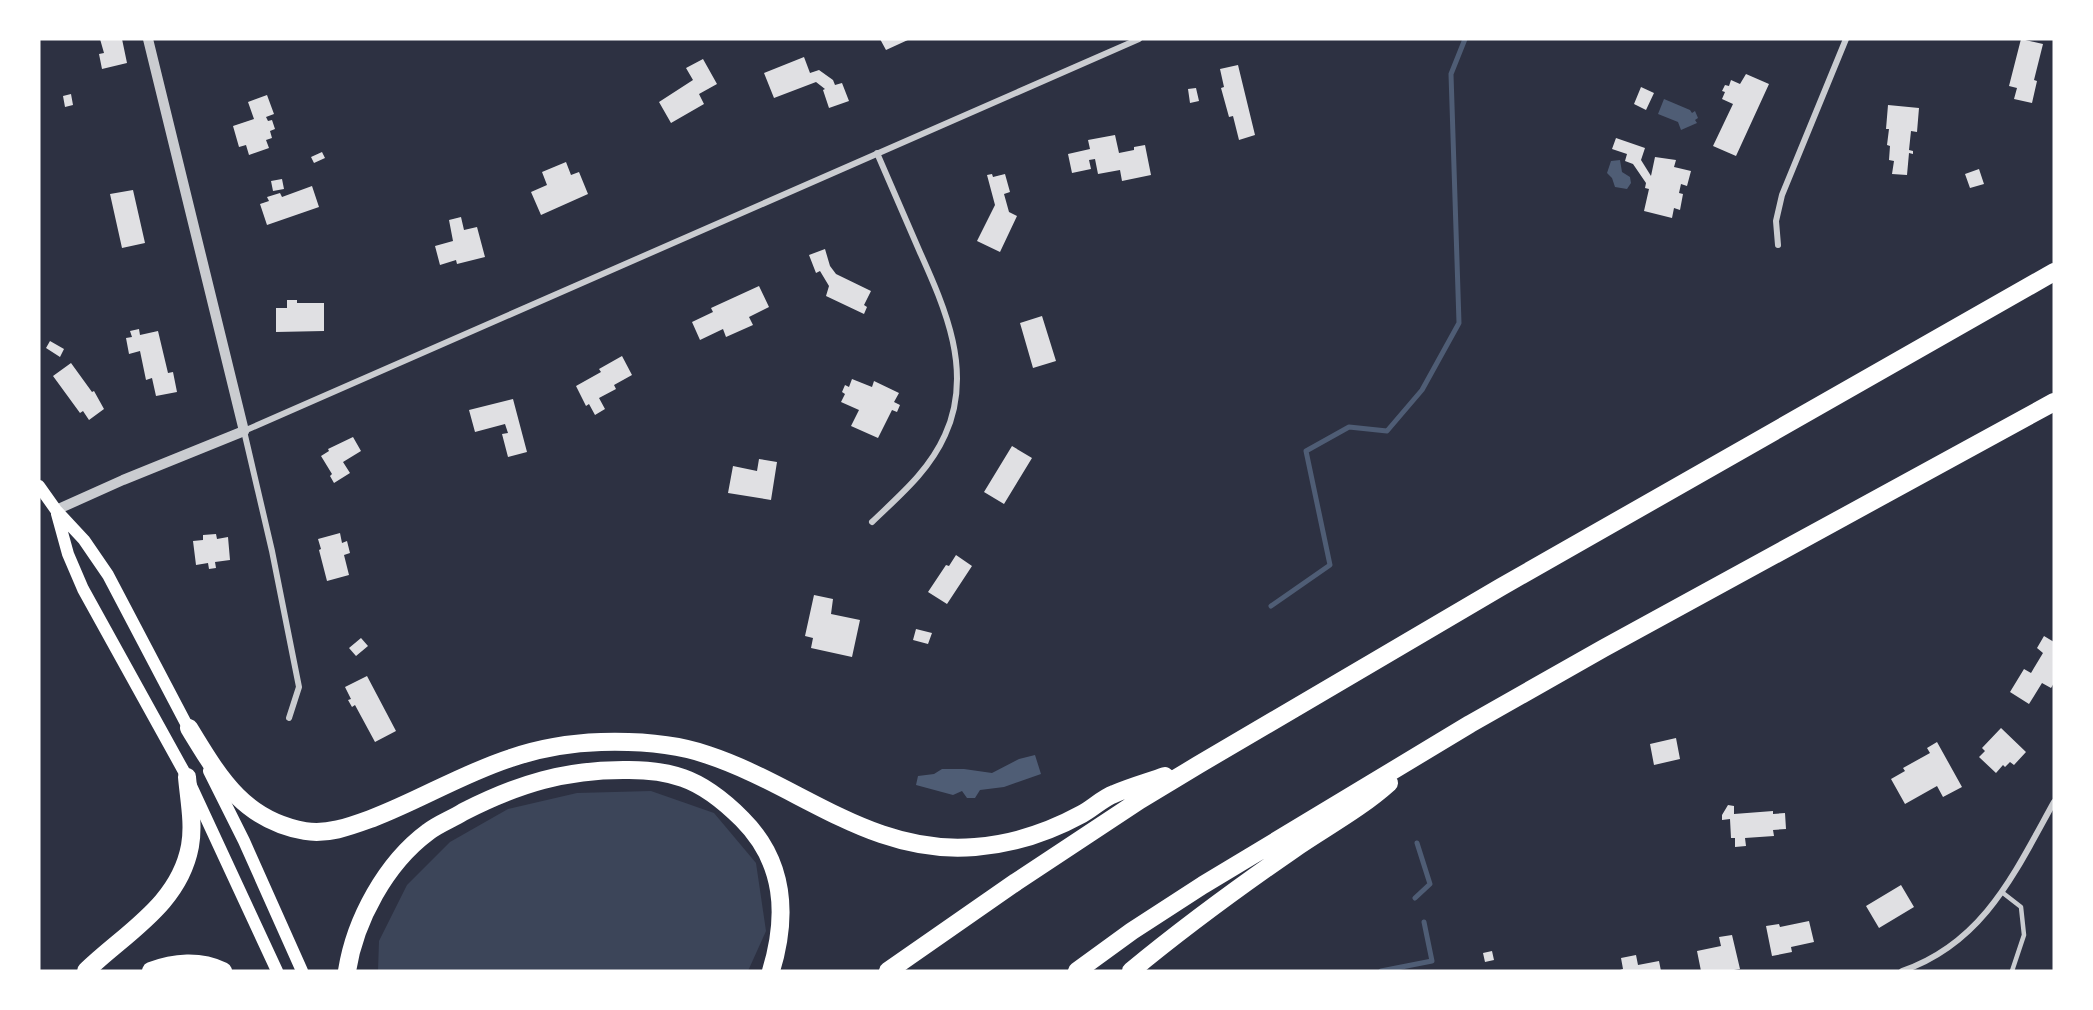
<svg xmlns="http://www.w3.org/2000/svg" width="2093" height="1010" font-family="Overpass,sans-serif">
  <rect width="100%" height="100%" fill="#2d3142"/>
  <path fill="#3c4559" d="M651,791L714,813L756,863L766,931L748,971H378L379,941L407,885L450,842L508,809L577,793Z"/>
  <path fill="#4f5d75" d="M1664,99L1690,110L1692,113L1695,111L1698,118L1695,120L1697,123L1681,130L1678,122L1658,114Z
    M1620,160L1622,172L1630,177L1631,183L1627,189L1615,187L1612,178L1607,173L1611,161Z
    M1035,755L1041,774L1004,787L980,790L975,798H967L962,791L953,795L916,785L918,776L934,774L942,769H964L992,773L1019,759Z"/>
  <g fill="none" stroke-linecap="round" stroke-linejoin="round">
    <path stroke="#4f5d75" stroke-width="5" d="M1271,606L1330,565L1306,451L1349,427L1387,431L1422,390L1459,323L1451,74L1465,39
      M1415,898L1430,884L1417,843
      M1381,971L1432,961L1424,922"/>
  </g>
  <path fill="#e0e0e3" d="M100,39H122L127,63L102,69L99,54L104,53Z
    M880,39H910L886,50Z
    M2021,39L2043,44L2034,80L2037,81L2032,103L2014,99L2017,88L2009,86Z
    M804,57L810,73L819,70L833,80L835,85L842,83L849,101L829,108L823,90L825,89L816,82L774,98L764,73Z
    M703,59L717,84L699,94L704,104L671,123L659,102L693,80L686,68Z
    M1238,65L1255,135L1239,140L1233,116L1229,117L1221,88L1224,87L1220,69Z
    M1746,74L1769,84L1736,156L1713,146L1733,104L1722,99L1725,92L1722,91L1725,85L1729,86L1731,80L1740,84Z
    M1641,87L1654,93L1646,110L1634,104Z
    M1196,88L1199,101L1190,103L1188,89Z
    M71,94L73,105L65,107L63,96Z
    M267,95L274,114L266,117L268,121L272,120L275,129L270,131L272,138L266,140L269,148L249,155L246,145L239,147L233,126L254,119L248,102Z
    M1888,105L1919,108L1917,132L1911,131L1909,150L1913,151V154L1909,153L1907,175L1892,174L1894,161L1889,160L1890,146L1887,145L1889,129H1886Z
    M1115,135L1119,153L1134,150V147L1145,145L1151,175L1122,181L1120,170L1098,174L1095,159L1089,160L1091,169L1072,173L1068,154L1090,149L1088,140Z
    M1616,138L1645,148L1641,160L1651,176L1655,157L1676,160L1674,167L1691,171L1687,186L1681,184L1679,193L1683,194L1680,210L1674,208L1672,218L1644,211L1649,189L1645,188L1646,183L1633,164L1625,161L1627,154L1612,149Z
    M322,152L325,158L314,163L311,157Z
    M566,162L571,175L579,172L588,194L541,215L531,192L547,185L542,172Z
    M1979,169L1984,184L1970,188L1965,174Z
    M992,174L993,177L1005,174L1010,192L1004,194L1009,212L1017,216L1000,252L977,241L995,205L987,175Z
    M282,179L284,189L273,191L271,181Z
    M312,186L319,207L267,225L260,204L269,201L267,197L280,193L282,197Z
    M133,190L145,243L122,248L110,194Z
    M461,217L464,230L477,227L485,257L457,264L456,260L440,265L435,246L453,241L449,220Z
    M825,249L830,266L836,274L871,291L864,305L867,307L864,314L826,296L829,286L820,271L816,273L809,255Z
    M759,286L769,307L749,317L753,325L726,337L723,329L700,340L692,322L713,312L711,308Z
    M287,300H297V303H324V331L276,332V308H287Z
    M1042,316L1056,361L1033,368L1020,323Z
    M139,329L140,335L158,331L168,373L173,372L177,392L156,396L152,378L146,380L140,351L129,354L126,338L132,337L130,331Z
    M50,341L64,349L60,357L46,348Z
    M622,356L632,375L614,385L616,389L599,398L605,409L595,415L589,404L586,406L576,386L601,372L599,369Z
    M71,363L92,392L94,391L104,409L89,420L83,411L80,413L53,376Z
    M852,379L872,387L874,381L899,393L894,402L900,405L897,412L892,410L878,438L851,426L859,410L841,402L845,394L842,392L845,385L849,387Z
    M513,399L527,452L508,457L502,434L508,433L505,424L475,432L469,410Z
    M353,437L361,451L343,462L350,473L334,483L330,476L332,474L321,456L329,451L328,449Z
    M1012,446L1032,458L1004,504L984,492Z
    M759,459L777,462L771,500L728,493L733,466L757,471Z
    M340,533L342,543L347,541L350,553L344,555L349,575L327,581L319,550L321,549L318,539Z
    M216,534L217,539L228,537L230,560L215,562L216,568L209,569L208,563L196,565L193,541L203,540V535Z
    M956,555L972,566L947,604L928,592L946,565L949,566Z
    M814,595L833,599L831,614L860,620L852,657L811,648L813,638L805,636Z
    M916,629L932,633L928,644L913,640Z
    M2044,636L2054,642V683L2051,688L2042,683L2029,704L2010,692L2024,669L2031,673L2043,653L2037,648Z
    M361,638L368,646L356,656L349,648Z
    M367,676L396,731L375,742L355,705L352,707L348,700L351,699L345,687Z
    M2001,728L2026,752L2014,765L2010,762L2005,767L2003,765L1996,773L1979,757L1985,751L1982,748Z
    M1676,738L1680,759L1654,765L1650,744Z
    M1937,742L1962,787L1943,797L1937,786L1905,804L1891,779L1905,771L1903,768L1930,753L1927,748Z
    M1728,805L1734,806V814L1773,811V814L1785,813L1786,829L1773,830L1774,836L1745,838L1746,846L1735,847V838H1731L1730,819L1722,820V815Z
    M1901,885L1914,907L1879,928L1866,906Z
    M1809,921L1814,942L1791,947L1792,952L1772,956L1766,926L1779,924L1780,927Z
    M1732,935L1740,969L1728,971H1701L1697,951L1721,946L1719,937Z
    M1492,951L1494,960L1485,962L1483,953Z
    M1636,955L1638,965L1659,961L1661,971H1617L1623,969L1621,958Z"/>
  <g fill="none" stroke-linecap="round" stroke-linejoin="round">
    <path stroke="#caccd0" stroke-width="4.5" d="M2003,893L2021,907L2024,935L2012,971"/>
    <path stroke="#caccd0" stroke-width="6" d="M1778,245L1776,221L1782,195L1846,39
      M872,522C900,495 929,471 945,435C974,372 945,308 919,250C905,218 891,186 877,153
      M289,718L299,687L272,551L244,431L1139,39
      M1902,971C1984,943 2015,872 2054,802"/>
    <path stroke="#caccd0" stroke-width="10" d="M56,510L123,480L244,431L148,39"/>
    <path stroke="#fff" stroke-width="12" d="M39,486L56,510L84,540L108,575L191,733
      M57,514L68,554L83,589L187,777L277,971
      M209,771L244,841L302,971"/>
    <path stroke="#fff" stroke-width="18" d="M189,728C219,777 243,820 305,831C328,835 351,826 373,818C420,800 464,773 511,758C540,748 571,743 601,742C637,741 674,743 708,755C799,785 872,856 975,847C1013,844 1049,832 1082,814C1093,808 1103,798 1114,794C1130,787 1148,782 1165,776
      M86,971C125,933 179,905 190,846C194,824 189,800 187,777
      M151,971C174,962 200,960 223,971
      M347,971C355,920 386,863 428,832C438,824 452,819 463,812C518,784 566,769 629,770C647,770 666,772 683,778C706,786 725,802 742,819C785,862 788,915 771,971
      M888,971L1016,882L1140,800L1198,765L1501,587L2054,272
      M1077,971L1132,931L1203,885L1470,724L1604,648L2054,402
      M1131,971C1183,928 1239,887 1294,849C1326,827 1360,809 1389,783"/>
  </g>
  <rect width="2093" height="1010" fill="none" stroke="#ffffff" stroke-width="81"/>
</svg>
